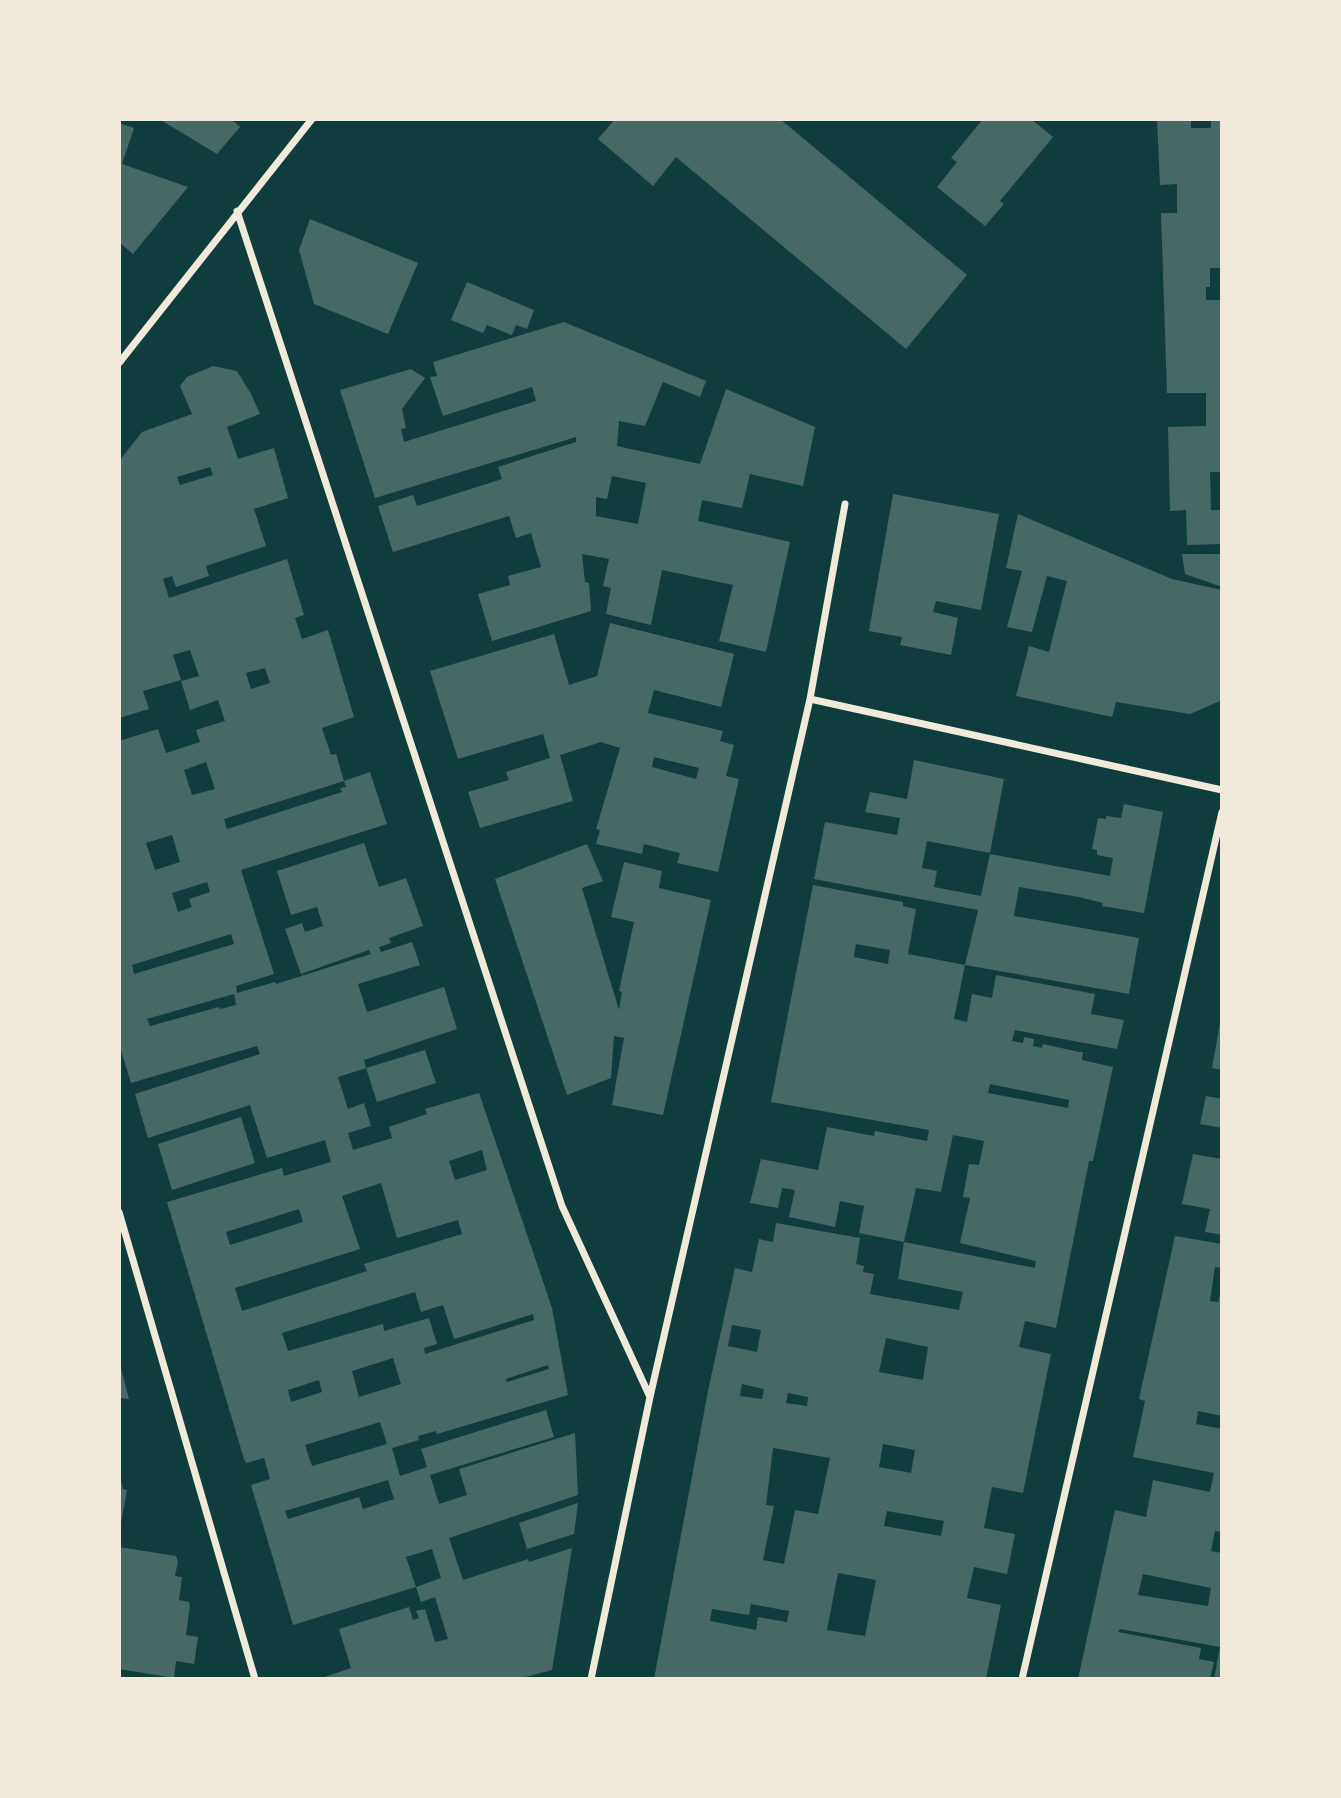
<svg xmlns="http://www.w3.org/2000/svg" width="1341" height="1798" font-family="'Open Sans',sans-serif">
  <rect width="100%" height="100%" fill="#0f3d3e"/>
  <path fill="#486865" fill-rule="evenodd" d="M159,119H231L240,127L217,154Z
    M615,119H780L967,275L906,349L676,157L653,186L598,139Z
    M983,119H1031L1053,137L1000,201L1004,204L985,226L937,187L957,162L951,158Z
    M1157,119H1191V128H1211V119H1222V268H1210V287H1206V300H1222V478H1220V472H1210L1211,510H1222V544L1187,545L1186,510L1170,511L1168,427L1206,426V393H1167L1161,213H1177V184L1160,185Z
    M119,123L134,128L122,164L188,187L133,254L119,242Z
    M310,219L418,263L388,334L314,304L299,250Z
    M467,282L534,310L527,329L516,325L512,335L487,325L483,333L451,320Z
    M564,322L706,381L700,397L663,382L645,426L619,421L617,446L700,464L726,389L815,427L803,486L750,474L742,508L702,500L698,521L790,542L766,652L719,641L733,585L662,570L651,625L606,614L611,588L603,586L609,559L582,554L585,582L589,583L591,611L492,641L478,594L510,585L508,576L541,567L531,533L516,538L509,516L393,552L378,506L413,495L417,506L502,479L498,467L576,442V437L375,498L340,390L411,369L425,378L402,409L406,428L401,429L404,442L536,401L532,387L443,416L430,377L437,376L433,362ZM612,476L646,483L638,524L596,516V497L607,499Z
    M213,366L237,371L251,394L260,414L227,427L238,459L274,448L288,498L254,509L266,546L206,566L209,576L176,587L172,576L163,579L169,598L287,559L304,615L295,618L302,639L328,630L354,717L322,728L331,755L336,754L344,781L224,819L227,829L342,792L340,788L346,787L344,781L370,772L387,824L241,870L274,974L236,986L237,993L275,982L276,984L371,954L369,950L301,974L285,929L302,923L305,932L323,926L317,907L291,915L277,871L364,843L379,887L406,878L423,926L389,938L391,943L379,947L381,952L412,942L420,965L358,984L367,1012L444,987L457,1029L364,1060L366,1068L338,1077L348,1109L364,1103L371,1126L348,1133L353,1150L392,1138L389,1127L427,1114L425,1109L479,1093L552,1308L568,1395L437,1434L436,1431L418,1436L419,1440L392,1448L400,1476L427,1467L421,1449L546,1410L554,1437L430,1475L439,1504L467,1495L459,1469L575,1433L578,1495L449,1538L463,1580L528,1559L529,1562L572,1548L552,1670L518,1679H319L351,1668L339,1629L409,1607L413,1620L419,1618L416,1611L425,1609L435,1642L448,1639L435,1597L421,1602L416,1587L441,1578L432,1549L406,1557L416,1587L293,1625L251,1485L270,1479L264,1458L246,1463L244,1459L167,1202L282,1168L284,1176L331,1162L325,1140L267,1158L250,1105L148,1138L135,1094L260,1054L257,1046L131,1083L119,1044V741L158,729L166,753L200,742L196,730L225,721L218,700L190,710L181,681L199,676L190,650L173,655L181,680L143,691L149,709L119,718V461L142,432L192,414L180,386L187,377ZM210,467L213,475L180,485L177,477ZM265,668L270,683L251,689L246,673ZM206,762L215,789L192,795L184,770ZM172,835L180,862L155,870L146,843ZM207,882L210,892L189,899L192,907L178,912L172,893ZM231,934L234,944L134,974L132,965ZM234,994L236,1005L220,1009L219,1007L150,1026L147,1019ZM482,1150L487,1170L455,1180L449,1161ZM381,1183L397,1238L458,1220L462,1234L364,1264L367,1271L242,1311L235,1288L360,1249L342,1196ZM299,1209L303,1222L230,1245L226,1232ZM415,1292L421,1312L443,1305L454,1339L533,1314L534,1320L425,1354L424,1348L437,1344L429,1318L384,1331L383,1324L288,1351L282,1333ZM393,1358L401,1384L359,1397L352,1371ZM548,1365L549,1369L507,1382L506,1379ZM319,1380L322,1392L291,1402L288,1390ZM380,1422L387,1444L312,1466L305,1445ZM388,1480L394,1499L363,1509L359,1497L288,1519L285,1511Z
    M893,494L999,514L981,610L936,601L933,612L958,618L951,655L900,645L902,637L869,631Z
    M1018,514L1172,579L1222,590V700L1190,714L1116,702L1112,717L1016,696L1029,646L1049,652L1067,581L1047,576L1032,632L1007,627L1022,571L1006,568Z
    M1182,554H1222V587L1185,574Z
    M610,623L734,654L721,707L654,690L648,713L723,731L720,741L734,745L726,776L739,779L718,872L677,863L680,853L644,844L642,854L596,844L600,830L596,829L620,748L601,742L560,755L573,801L480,828L468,792L509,780L506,772L550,758L543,734L458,759L430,671L554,634L569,685L597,676ZM654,757L699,768L696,779L652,767Z
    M914,760L1004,779L990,853L927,841L922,868L937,871L934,887L981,896L990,854L1110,876L1113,858L1097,855V850L1092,849L1098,818L1106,819V816L1121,818L1124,804L1163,812L1144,913L1102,906L1103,903L1079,897L1019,887L1014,916L1139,938L1129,994L965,965L978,910L814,879L825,822L897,835L900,818L865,812L870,792L907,799Z
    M587,844L603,881L582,888L619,1010L622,992L619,991L634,922L611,917L624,862L662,871L659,888L711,900L663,1115L612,1105L624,1038L614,1036L611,1078L567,1095L495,879Z
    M813,885L903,902V906L916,909L908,954L965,965L954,1019L967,1022L972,994L992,998L996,975L1095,994L1091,1014L1124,1020L1117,1049L1015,1030L1012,1041L1023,1043L1024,1037L1034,1039L1033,1046L1042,1048L1043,1044L1079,1052H1083L1082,1060L1113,1067L1093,1161H1089L1056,1328L1025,1321L1019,1347L1051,1354L1023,1493L992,1487L984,1528L1015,1534L1007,1574L974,1567L967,1598L1001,1605L986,1679H654L709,1386L735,1268L752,1272L759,1239L773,1242L776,1223L860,1238L856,1264L864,1266L863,1272L874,1274L870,1294L959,1310L963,1292L898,1279L904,1242L859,1233L864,1206L840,1201L835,1227L789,1217L795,1190L782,1188L778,1208L750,1203L761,1159L818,1170L827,1127L874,1136L875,1131L927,1141L929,1130L771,1102ZM856,944L890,950L888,964L854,957ZM990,1084L1069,1100L1068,1108L988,1093ZM953,1135L984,1141L979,1165L969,1164L963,1197L970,1198L960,1243L1036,1261L1035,1268L904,1242L916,1188L941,1192ZM732,1325L761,1330L757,1352L728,1346ZM886,1338L928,1347L923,1380L879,1372ZM742,1384L764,1389L762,1399L740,1396ZM788,1393L808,1397L807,1406L786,1403ZM883,1444L915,1450L911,1473L879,1467ZM773,1448L830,1458L818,1514L795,1510L784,1564L763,1560L774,1506L766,1505ZM887,1511L944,1521L941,1536L884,1526ZM838,1573L876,1580L865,1636L827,1630ZM751,1604L789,1611L787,1622L758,1617L756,1630L710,1621L712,1609L749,1615Z
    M1221,1017L1222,1018V1070L1212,1068Z
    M425,1050L436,1083L377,1102L366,1068Z
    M1206,1096L1222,1099V1128L1200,1124Z
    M241,1117L255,1163L172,1190L158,1144Z
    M1193,1154L1222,1159V1235L1205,1232L1210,1209L1182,1204Z
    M1175,1236L1222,1244V1268L1215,1267L1210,1301L1218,1302L1222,1287V1416L1198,1411L1196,1424L1222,1429V1532L1215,1531L1211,1551L1222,1553V1679H1214L1220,1647L1120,1629L1118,1632L1201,1648L1199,1659L1214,1662L1210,1679H1078L1115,1510L1146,1517L1153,1480L1210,1492L1214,1473L1133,1457L1145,1401L1139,1399ZM1143,1574L1211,1588L1208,1606L1138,1595Z
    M120,1365L129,1399L119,1398Z
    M119,1474L123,1489L127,1490L120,1528Z
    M578,1503L574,1534L527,1549L519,1523Z
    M119,1547L176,1556L178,1562L175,1576L182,1577L179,1600L189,1602L190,1606L186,1635L198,1637L194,1664L176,1661L174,1678L119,1669Z"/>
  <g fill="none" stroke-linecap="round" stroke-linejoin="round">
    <path stroke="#f1e9da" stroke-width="7" d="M237,211L562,1206L650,1397
      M119,363L312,119
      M810,699L1222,790
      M119,1212L255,1679
      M591,1679L650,1397L810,699L845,504
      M1022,1679L1222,812"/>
  </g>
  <rect width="1341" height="1798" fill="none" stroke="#f1e9da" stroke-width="242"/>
</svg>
